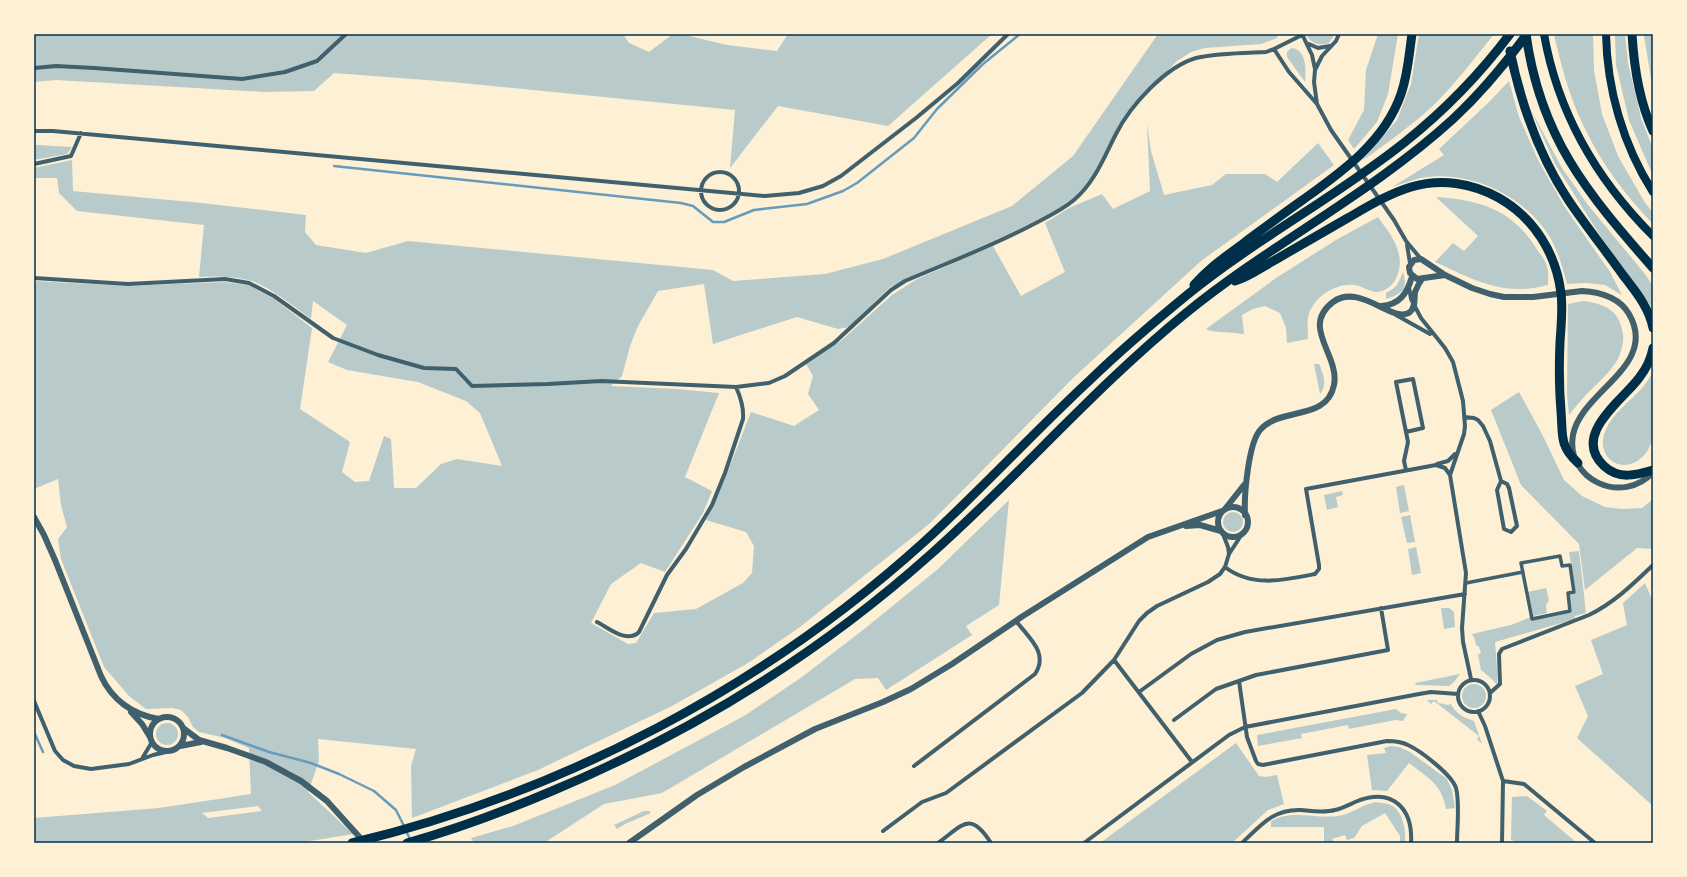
<svg xmlns="http://www.w3.org/2000/svg" width="1687" height="877" font-family="'Archivo Narrow',sans-serif">
  <rect width="100%" height="100%" fill="#fdf0d5"/>
  <path fill="#b9caca" fill-rule="evenodd" d="M34,34H623L629,43L649,52L673,34H681L727,45L777,51L788,34H992L888,126L778,106L730,168L735,110L452,82L334,73L314,91L265,92L56,80L34,82Z
    M1158,34H1278L1277,38L1261,44L1205,48L1191,52L1177,61L1127,112L1094,174L1085,186L1074,198L1057,210L1011,233L890,287L849,327L838,329L797,317L713,344L704,284L658,291L638,326L630,346L622,376L611,386L676,389L719,393L685,477L712,491L703,513L665,572L641,563L611,584L591,623L628,644L636,643L654,613L696,609L743,583L752,573L754,546L746,532L706,520L724,481L751,412L794,426L819,410L808,394L813,376L806,364L842,340L892,295L917,279L993,246L1021,296L1065,272L1045,223L1069,208L1102,194L1113,209L1150,191L1147,124L1151,151L1164,195L1212,185L1226,174H1265L1277,182L1318,143L1334,165L1201,261L1073,378L968,485L929,524L800,627L748,663L672,706L538,770L412,818L411,766L416,749L318,739L319,761L308,792L353,834L298,843H34V818L159,808L251,794L249,748L225,738L199,732L193,727L188,717L181,710L172,708L146,709L129,696L104,667L61,559L58,539L67,527L61,505L58,479L34,489V281L128,286L225,282L248,285L273,298L312,328L300,409L350,442L342,472L355,482L369,481L384,436L391,439L394,488H416L441,464L457,459L502,466L480,413L466,401L418,382L347,370L328,362L347,325L313,301L311,319C296,308 266,284 248,280C232,276 216,276 199,277L204,225L77,211L59,193L57,178H34V168L72,160L73,191L201,203L306,215L305,232L316,245L366,253L408,241L713,270L733,281L825,274L883,259L1012,206L1073,156ZM258,806L262,811L208,818L202,813Z
    M1306,34H1335L1329,43C1319,46 1311,44 1306,34Z
    M1378,34H1398L1388,94L1377,122L1354,149L1348,140L1364,110L1366,70Z
    M1419,34H1494C1475,58 1457,81 1437,102C1414,124 1387,143 1362,161L1397,120L1411,84Z
    M1554,34H1593L1594,70L1602,114L1618,156L1644,201L1653,213V224C1626,196 1601,163 1584,127C1570,98 1561,66 1554,34Z
    M1615,34H1625L1628,63L1641,118L1653,149V176L1629,120L1616,65Z
    M1644,34H1653V91L1644,36Z
    M1291,48C1307,49 1306,70 1305,82L1287,57V52Z
    M1509,81L1519,117L1538,160L1564,206L1610,272L1622,295L1605,285L1586,283L1567,284C1563,269 1559,255 1552,241C1528,197 1470,169 1421,178C1412,180 1402,184 1392,187L1444,155L1439,149L1488,103Z
    M1531,110L1562,168L1588,205L1645,274L1653,286V309L1601,237L1555,164Z
    M38,145L72,147L67,154L34,160V146Z
    M1436,197C1479,200 1512,209 1536,248C1540,254 1546,260 1547,267C1549,272 1548,280 1548,285C1504,297 1474,280 1435,262L1453,243L1464,251L1478,236Z
    M1378,217C1385,227 1393,236 1397,248C1404,264 1398,289 1378,292C1372,293 1362,286 1355,285C1335,283 1313,297 1308,317C1307,324 1308,332 1308,339L1287,343L1286,328L1280,313L1265,306L1253,309L1242,315L1244,334C1235,332 1212,333 1206,329L1276,278L1336,240Z
    M1403,272C1408,288 1403,294 1386,299V293C1397,288 1399,282 1403,272Z
    M1583,301C1605,304 1620,310 1623,335C1624,342 1621,352 1618,359C1610,373 1596,384 1585,396C1579,402 1574,409 1569,415L1567,395L1568,304Z
    M1314,364H1319C1323,373 1328,385 1320,394Z
    M1653,372V437C1651,444 1647,454 1641,458C1621,476 1595,456 1605,432C1612,413 1630,402 1643,387C1646,383 1650,377 1653,372Z
    M1519,392L1542,434L1564,480L1582,496L1605,507L1622,509L1642,508L1653,499V549L1637,548L1585,590L1579,544L1521,485L1491,410Z
    M1404,485L1409,511L1400,513L1396,487Z
    M1342,491L1343,495L1336,497L1338,507L1327,510L1324,495Z
    M1009,500L999,605L966,626L972,635L886,690L878,678L855,679L662,793L604,804L544,843H474L471,838L513,826L615,785L744,716L802,677L868,626L938,569Z
    M1223 522a10 10 0 1 1 20 0a10 10 0 1 1-20 0Z
    M1410,515L1415,542L1407,543L1401,517Z
    M1416,547L1421,573L1412,575L1408,549Z
    M1579,551L1586,613L1575,616V619L1495,642L1497,669V685L1492,679L1481,670L1478,655L1481,653L1479,647L1476,645L1475,640L1472,634L1511,625L1531,617V620L1572,612L1570,594L1576,593L1569,552Z
    M1645,583L1653,602V806L1577,738L1588,716L1575,686L1603,674L1591,640L1627,625L1623,603Z
    M1546,588L1549,600L1546,605L1547,613L1533,616L1528,592Z
    M1441,608H1449L1454,612L1455,627L1444,629Z
    M1460,674L1454,682L1449,686L1416,685L1415,683Z
    M1462 696a12 12 0 1 1 24 0a12 12 0 1 1-24 0Z
    M1427,700H1437L1438,703L1449,705L1450,703C1457,714 1462,717 1474,721L1482,744L1477,739L1479,736L1434,701L1431,704Z
    M1396,709L1401,713L1407,714L1403,721L1395,720L1349,729L1348,725L1301,734L1302,738L1258,746L1257,735Z
    M156 734a11 11 0 1 1 22 0a11 11 0 1 1-22 0Z
    M1236,743L1259,776L1266,777L1277,775L1284,804L1268,810L1232,843H1100Z
    M1391,746L1399,747L1410,752L1447,779L1452,790L1455,808L1446,809C1442,784 1428,778 1409,763L1387,791L1372,790L1367,755L1386,753L1384,748Z
    M1527,796L1547,811L1544,815L1577,843H1515L1514,841L1511,840L1512,797Z
    M1375,802C1379,803 1385,803 1388,804C1403,808 1406,830 1405,843H1400V836L1385,813L1362,826L1354,838L1347,840L1345,835L1332,839L1334,843H1324V827H1271V821C1292,809 1315,819 1338,816C1351,814 1362,805 1375,802Z
    M644,811H649L651,813L625,824L617,829L614,825Z"/>
  <g fill="none" stroke-linecap="round" stroke-linejoin="round">
    <path stroke="#669bbc" stroke-width="2.5" d="M334,166L681,203L693,206L713,222H724L754,210L807,204L843,191L857,183L914,138L937,109L983,64L1020,34
      M34,732L43,752
      M222,735L269,752L311,763L339,774L374,791L396,810L404,826
      M406,831L411,841"/>
    <path stroke="#3f606c" stroke-width="3.5" d="M1560,556L1562,566L1570,565L1574,592L1568,593L1570,611L1532,619L1521,563Z
      M1466,583L1523,572"/>
    <path stroke="#3f606c" stroke-width="4" d="M1302,34L1312,55L1315,69
      M1339,34L1336,41L1322,56L1315,70L1314,82L1317,104L1331,130L1394,220L1406,241L1421,259
      M1309,44L1318,48L1330,46
      M1274,49L1289,72L1317,104
      M34,68L56,66L94,68L242,79L285,72L317,61L346,34
      M34,131H53L765,196L799,193L823,186L841,176L916,118L958,83L1008,34
      M34,164L71,156L81,133
      M701 191a19 19 0 1 1 38 0a19 19 0 1 1-38 0Z
      M1407,245L1410,263
      M34,278L128,284L225,279L249,283L274,296L333,338L378,355L424,368L456,369L472,386L548,384L601,381L736,387L769,383L785,376L834,343L891,290L905,281C947,263 990,247 1030,226C1045,218 1061,211 1074,200C1095,182 1104,157 1116,134C1130,106 1165,67 1196,58C1218,53 1243,53 1266,52L1274,49L1302,35
      M1409,287L1411,299L1421,318L1445,348L1453,362L1463,401L1465,426L1464,434L1450,475L1466,573L1462,628L1463,642L1471,679
      M1396,315L1430,334
      M1464,417L1474,418L1478,420L1483,426L1490,441L1501,481L1497,490L1504,529L1511,532L1517,526L1509,488L1507,484L1501,481
      M1406,432L1423,428L1413,379L1396,382L1408,442L1404,461L1406,470
      M1437,464L1448,461L1455,454
      M1229,554L1242,534
      M1225,567C1252,588 1285,580 1315,574L1319,569V565L1306,489L1436,465L1445,468L1450,475
      M1381,608L1388,650L1256,675L1239,681L1247,737L1256,761L1258,764L1263,765L1387,741C1394,741 1402,742 1408,745C1421,751 1452,775 1456,788C1460,803 1457,827 1457,843
      M597,622C609,628 627,644 639,632L667,575L686,549L712,505L725,473L743,419C744,407 741,398 736,387
      M1114,660L1192,762
      M1458 696a16 16 0 1 1 32 0a16 16 0 1 1-32 0Z
      M1139,692L1191,654L1217,640L1245,632L1465,594
      M1490,693L1500,684L1499,654L1502,649L1589,615C1614,603 1633,584 1653,565
      M34,701L55,751L63,760L74,766L91,769L129,764L153,755L166,752
      M1478,711L1485,726L1503,781L1502,843
      M1174,720L1216,689L1239,681
      M143,757L152,742
      M914,766L1035,674C1049,653 1029,638 1016,621
      M1503,781L1524,784L1595,843
      M883,831L922,802L946,793L1082,693L1114,660L1139,621L1147,613L1157,606L1208,582L1220,574L1225,567L1229,554L1228,547L1223,534
      M938,843C963,825 970,810 991,843
      M1084,843L1229,735L1245,727L1419,694L1431,692L1458,694
      M1242,843C1261,825 1273,809 1301,810C1312,811 1324,813 1335,810C1344,808 1352,803 1360,800C1395,788 1413,811 1411,843"/>
    <path stroke="#3f606c" stroke-width="6" d="M1445,275L1417,279L1410,273L1409,267L1414,260L1421,259L1445,275L1472,288L1490,294L1504,297H1533L1582,291C1600,292 1619,297 1629,314C1659,366 1581,391 1573,435C1565,480 1623,506 1653,472
      M1381,306C1400,305 1407,293 1412,277
      M1218 522a15 15 0 1 1 30 0a15 15 0 1 1-30 0Z
      M1225,509L1244,485
      M1245,515C1244,497 1248,442 1261,429C1281,407 1327,421 1334,385C1340,355 1300,327 1333,302C1360,282 1394,325 1410,312C1416,307 1414,299 1415,292C1417,287 1419,283 1422,279
      M34,517L44,535L55,560L101,676C112,700 133,715 159,719
      M1186,526L1200,525L1221,531
      M131,712L142,724L150,737
      M150 734a17 17 0 1 1 34 0a17 17 0 1 1-34 0Z
      M183,728L199,740L227,748L266,762L301,781L327,801L364,842
      M180,746L201,742
      M629,843L697,795L744,767L815,729L883,702L911,689L952,664L1023,616L1148,537L1222,511"/>
    <path stroke="#003049" stroke-width="8" d="M1544,34C1558,114 1596,179 1653,236
      M1606,34C1607,89 1623,145 1653,192"/>
    <path stroke="#003049" stroke-width="9" d="M1526,34C1540,137 1587,193 1653,268
      M1632,34C1634,67 1639,101 1653,131
      M1510,51C1521,104 1539,156 1569,201C1586,226 1605,250 1623,275C1635,291 1649,307 1653,328
      M1235,281C1249,277 1262,267 1275,260C1299,246 1322,233 1346,219C1367,207 1388,194 1411,187C1441,178 1472,183 1499,198C1534,218 1556,253 1561,293C1563,309 1561,326 1560,342C1559,365 1559,388 1561,411C1563,436 1559,445 1578,463
      M1194,285C1209,267 1227,256 1245,242C1264,228 1284,213 1304,199C1343,171 1385,141 1401,94C1408,74 1409,54 1412,34
      M1653,348C1651,359 1646,369 1639,378C1622,401 1571,435 1604,466C1619,480 1636,475 1653,470
      M352,843C564,792 764,687 925,541C982,489 1034,432 1090,380C1121,350 1154,322 1187,295C1256,239 1336,197 1405,142C1445,110 1480,74 1510,34
      M407,843C457,829 505,811 552,791C691,733 819,654 931,554C1019,476 1095,387 1186,313C1272,243 1372,193 1453,119C1481,93 1505,64 1527,34"/>
  </g>
  <rect width="1687" height="877" fill="none" stroke="#fdf0d5" stroke-width="70"/>
  <rect x="35" y="35" width="1617" height="807" fill="none" stroke="#003049" stroke-width="1.5"/>
</svg>
